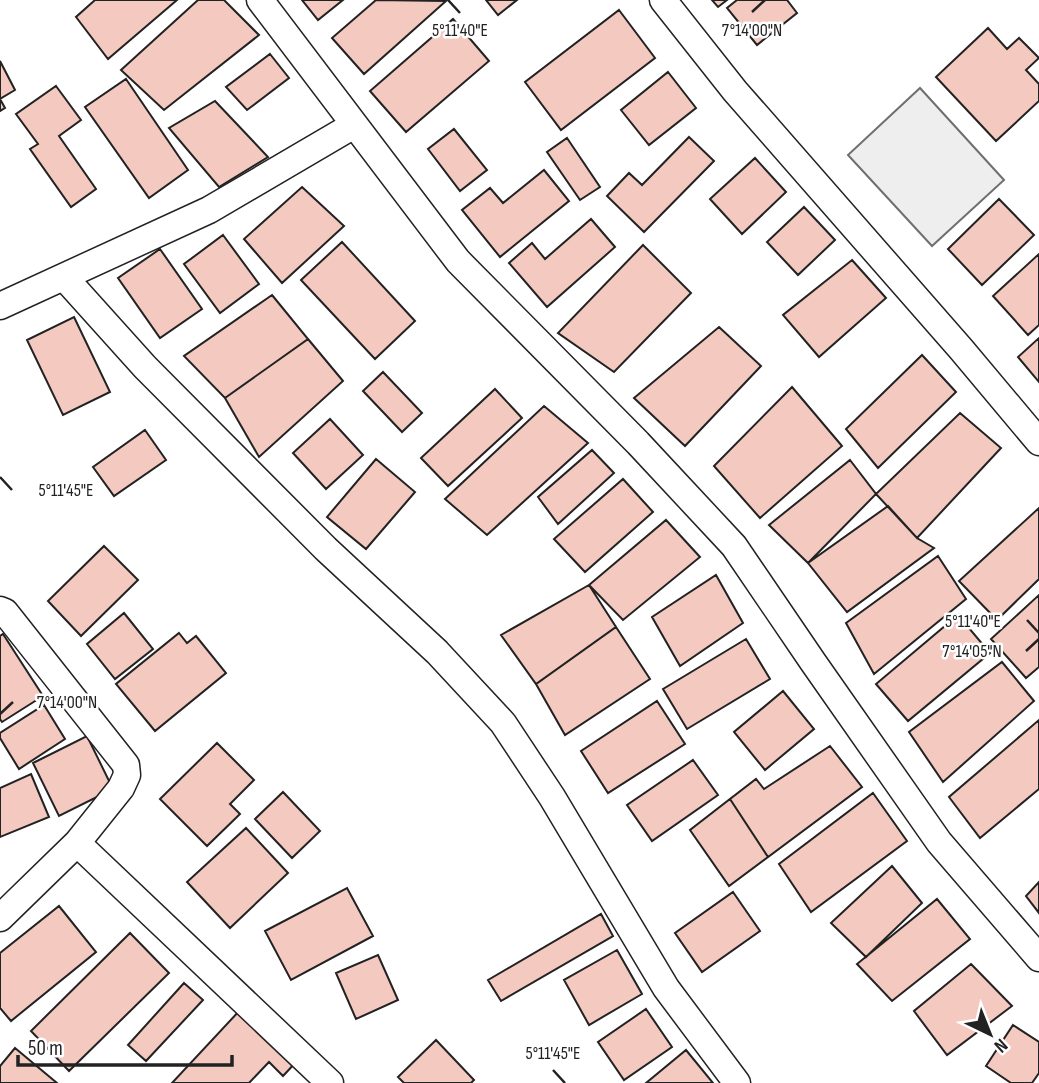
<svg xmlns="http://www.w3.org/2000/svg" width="1039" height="1083" font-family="'Sofia Sans Condensed',sans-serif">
  <rect width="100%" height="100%" fill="#fff"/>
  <path fill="#eee" stroke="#6f6f6f" stroke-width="2" d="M920,88L1004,180L932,246L848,155Z"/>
  <path fill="#f3c9c0" stroke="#222" stroke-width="2" d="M95,0H177L108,59L76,17Z
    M198,0H224L259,35L164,110L121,70Z
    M302,0H343L318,20Z
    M376,0L446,1L364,74L332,38Z
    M486,0H517L498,15Z
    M712,0H727L718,7Z
    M737,0H787L797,13L757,45L727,8Z
    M619,10L655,58L561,130L525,82Z
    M453,19L489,61L406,132L370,91Z
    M988,28L1007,49L1019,38L1039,58L1026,70L1039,84V101L996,141L936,77Z
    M270,54L289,78L247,110L226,87Z
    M0,61L15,90L0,99L5,108L0,111Z
    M668,72L696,108L649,145L621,110Z
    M126,79L188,170L149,198L85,107Z
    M56,86L81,120L59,136L96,189L71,207L30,149L38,144L16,114Z
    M215,101L268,157L219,187L169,128Z
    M454,129L487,170L460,191L428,149Z
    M689,137L714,161L644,232L607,196L629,173L642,185Z
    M567,138L600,187L580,200L547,152Z
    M755,158L786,192L742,234L710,199Z
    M544,170L569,201L500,257L462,210L490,188L503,203Z
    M302,187L344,226L282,283L244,239Z
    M999,199L1034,235L982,285L948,249Z
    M804,207L835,240L798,275L767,242Z
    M591,219L615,247L547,307L509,263L532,243L545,259Z
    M223,235L259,284L220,313L184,264Z
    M342,242L415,321L375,359L301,280Z
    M643,245L691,293L614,372L558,333Z
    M160,249L202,309L160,338L118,278Z
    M1039,254V325L1028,335L993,296Z
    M852,260L886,298L819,357L783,315Z
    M272,295L308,339L225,398L184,356Z
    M74,317L110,392L63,415L27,340Z
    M719,327L761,366L685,446L634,398Z
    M1039,338V382L1018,357Z
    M308,339L343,381L259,457L225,398Z
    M922,355L956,392L878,468L846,429Z
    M383,372L422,413L402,432L363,391Z
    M792,387L842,446L760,518L714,466Z
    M495,389L522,418L448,486L421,458Z
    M544,406L588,443L487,535L445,499Z
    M960,413L1001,448L917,538L876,494Z
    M330,419L363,455L326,489L293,453Z
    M145,430L166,460L114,496L93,467Z
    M592,450L614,473L558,524L538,497Z
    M376,459L415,492L366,549L327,517Z
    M850,460L876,494L808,563L769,525Z
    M623,479L653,512L585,572L554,539Z
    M888,506L917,538L934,548L847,612L808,563Z
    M1039,508V579L997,620L959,581Z
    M666,520L700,557L623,620L589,585Z
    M104,546L138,580L81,636L48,601Z
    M938,556L966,599L874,674L846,623Z
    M716,575L743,623L680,666L652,617Z
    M589,585L616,627L536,684L501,635Z
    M1039,595V667L1026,678L991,639Z
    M124,613L153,649L115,679L87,644Z
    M958,615L990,653L908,721L876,684Z
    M616,627L650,679L565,735L536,684Z
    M179,633L187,643L196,636L226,673L155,731L116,684Z
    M3,634L43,696L2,722L0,719V636Z
    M746,639L770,679L687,729L663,689Z
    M1002,662L1034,701L943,782L909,732Z
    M783,691L814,729L765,770L734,732Z
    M657,701L685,744L608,793L581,751Z
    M44,705L65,739L19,769L0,738V733Z
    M1039,720V789L980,838L949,797Z
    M87,736L113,789L59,816L33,763Z
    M217,743L254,780L230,804L240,814L207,846L160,799Z
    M830,746L862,787L768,857L730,799L756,779L764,789Z
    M693,760L718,795L652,841L627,805Z
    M31,774L49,817L0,837V788Z
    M283,792L320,831L292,858L255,819Z
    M873,793L907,841L811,912L779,864Z
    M730,799L768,857L729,886L690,830Z
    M246,828L288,873L230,928L187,882Z
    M892,866L922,903L866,957L831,923Z
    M1039,882V913L1026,896Z
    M347,888L373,936L291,980L265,931Z
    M733,892L760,931L702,972L675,933Z
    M937,899L970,939L892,1001L857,964Z
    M59,906L96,952L11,1021L0,1008V953Z
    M601,914L613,936L501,1001L488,980Z
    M130,933L169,973L69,1071L31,1031Z
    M617,950L642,994L589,1025L564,980Z
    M378,955L398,1000L356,1019L336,973Z
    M971,964L1012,1006L947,1055L914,1011Z
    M184,983L203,1000L146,1061L128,1045Z
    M241,1009L297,1061L283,1076L269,1062L249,1083H172Z
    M646,1009L672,1047L624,1080L598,1042Z
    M1013,1025L1039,1042V1073L1032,1083H1011L986,1066Z
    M436,1040L474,1080L471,1083H404L398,1077Z
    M15,1048L57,1083H0V1066Z
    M686,1050L713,1083H646Z"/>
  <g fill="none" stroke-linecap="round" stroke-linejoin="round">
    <g stroke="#222" stroke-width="29">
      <path id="street" d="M260,0L458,261L638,443L734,546L813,662L939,842L1039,958
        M663,0L735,91L961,349L1039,442
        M64,277L145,367L326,549L437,652L503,723L552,797L666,988L737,1083
        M0,306L209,210L354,125
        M0,610L5,612L126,765L127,775L121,788L77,843L0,918
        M77,843L330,1083"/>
    </g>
    <use href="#street" stroke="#fff" stroke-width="26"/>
  </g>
  <path fill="none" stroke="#222" stroke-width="2.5" d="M448,0L460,13M752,12L765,0M0,477L12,490M1027,620L1039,633M1026,651L1039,639M0,714L13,702M553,1070L565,1083"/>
  <g font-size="18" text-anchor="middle" fill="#222" stroke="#fff" stroke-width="5" stroke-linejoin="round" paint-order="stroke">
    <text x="752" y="36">7°14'00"N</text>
    <text x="460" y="36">5°11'40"E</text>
    <text x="66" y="496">5°11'45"E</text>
    <text x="973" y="627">5°11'40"E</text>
    <text x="972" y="657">7°14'05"N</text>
    <text x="67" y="708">7°14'00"N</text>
    <text x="553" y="1059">5°11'45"E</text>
  </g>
  <g transform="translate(990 1034) rotate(137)" stroke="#ffffff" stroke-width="5" paint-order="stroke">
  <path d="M0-5L12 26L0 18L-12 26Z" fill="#222222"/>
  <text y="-10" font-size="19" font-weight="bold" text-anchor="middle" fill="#222222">N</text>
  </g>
  <path d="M18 1055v10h214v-10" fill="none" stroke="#222222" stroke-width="3.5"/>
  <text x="28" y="1055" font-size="21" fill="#222222" stroke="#ffffff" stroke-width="5" paint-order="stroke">50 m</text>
</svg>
